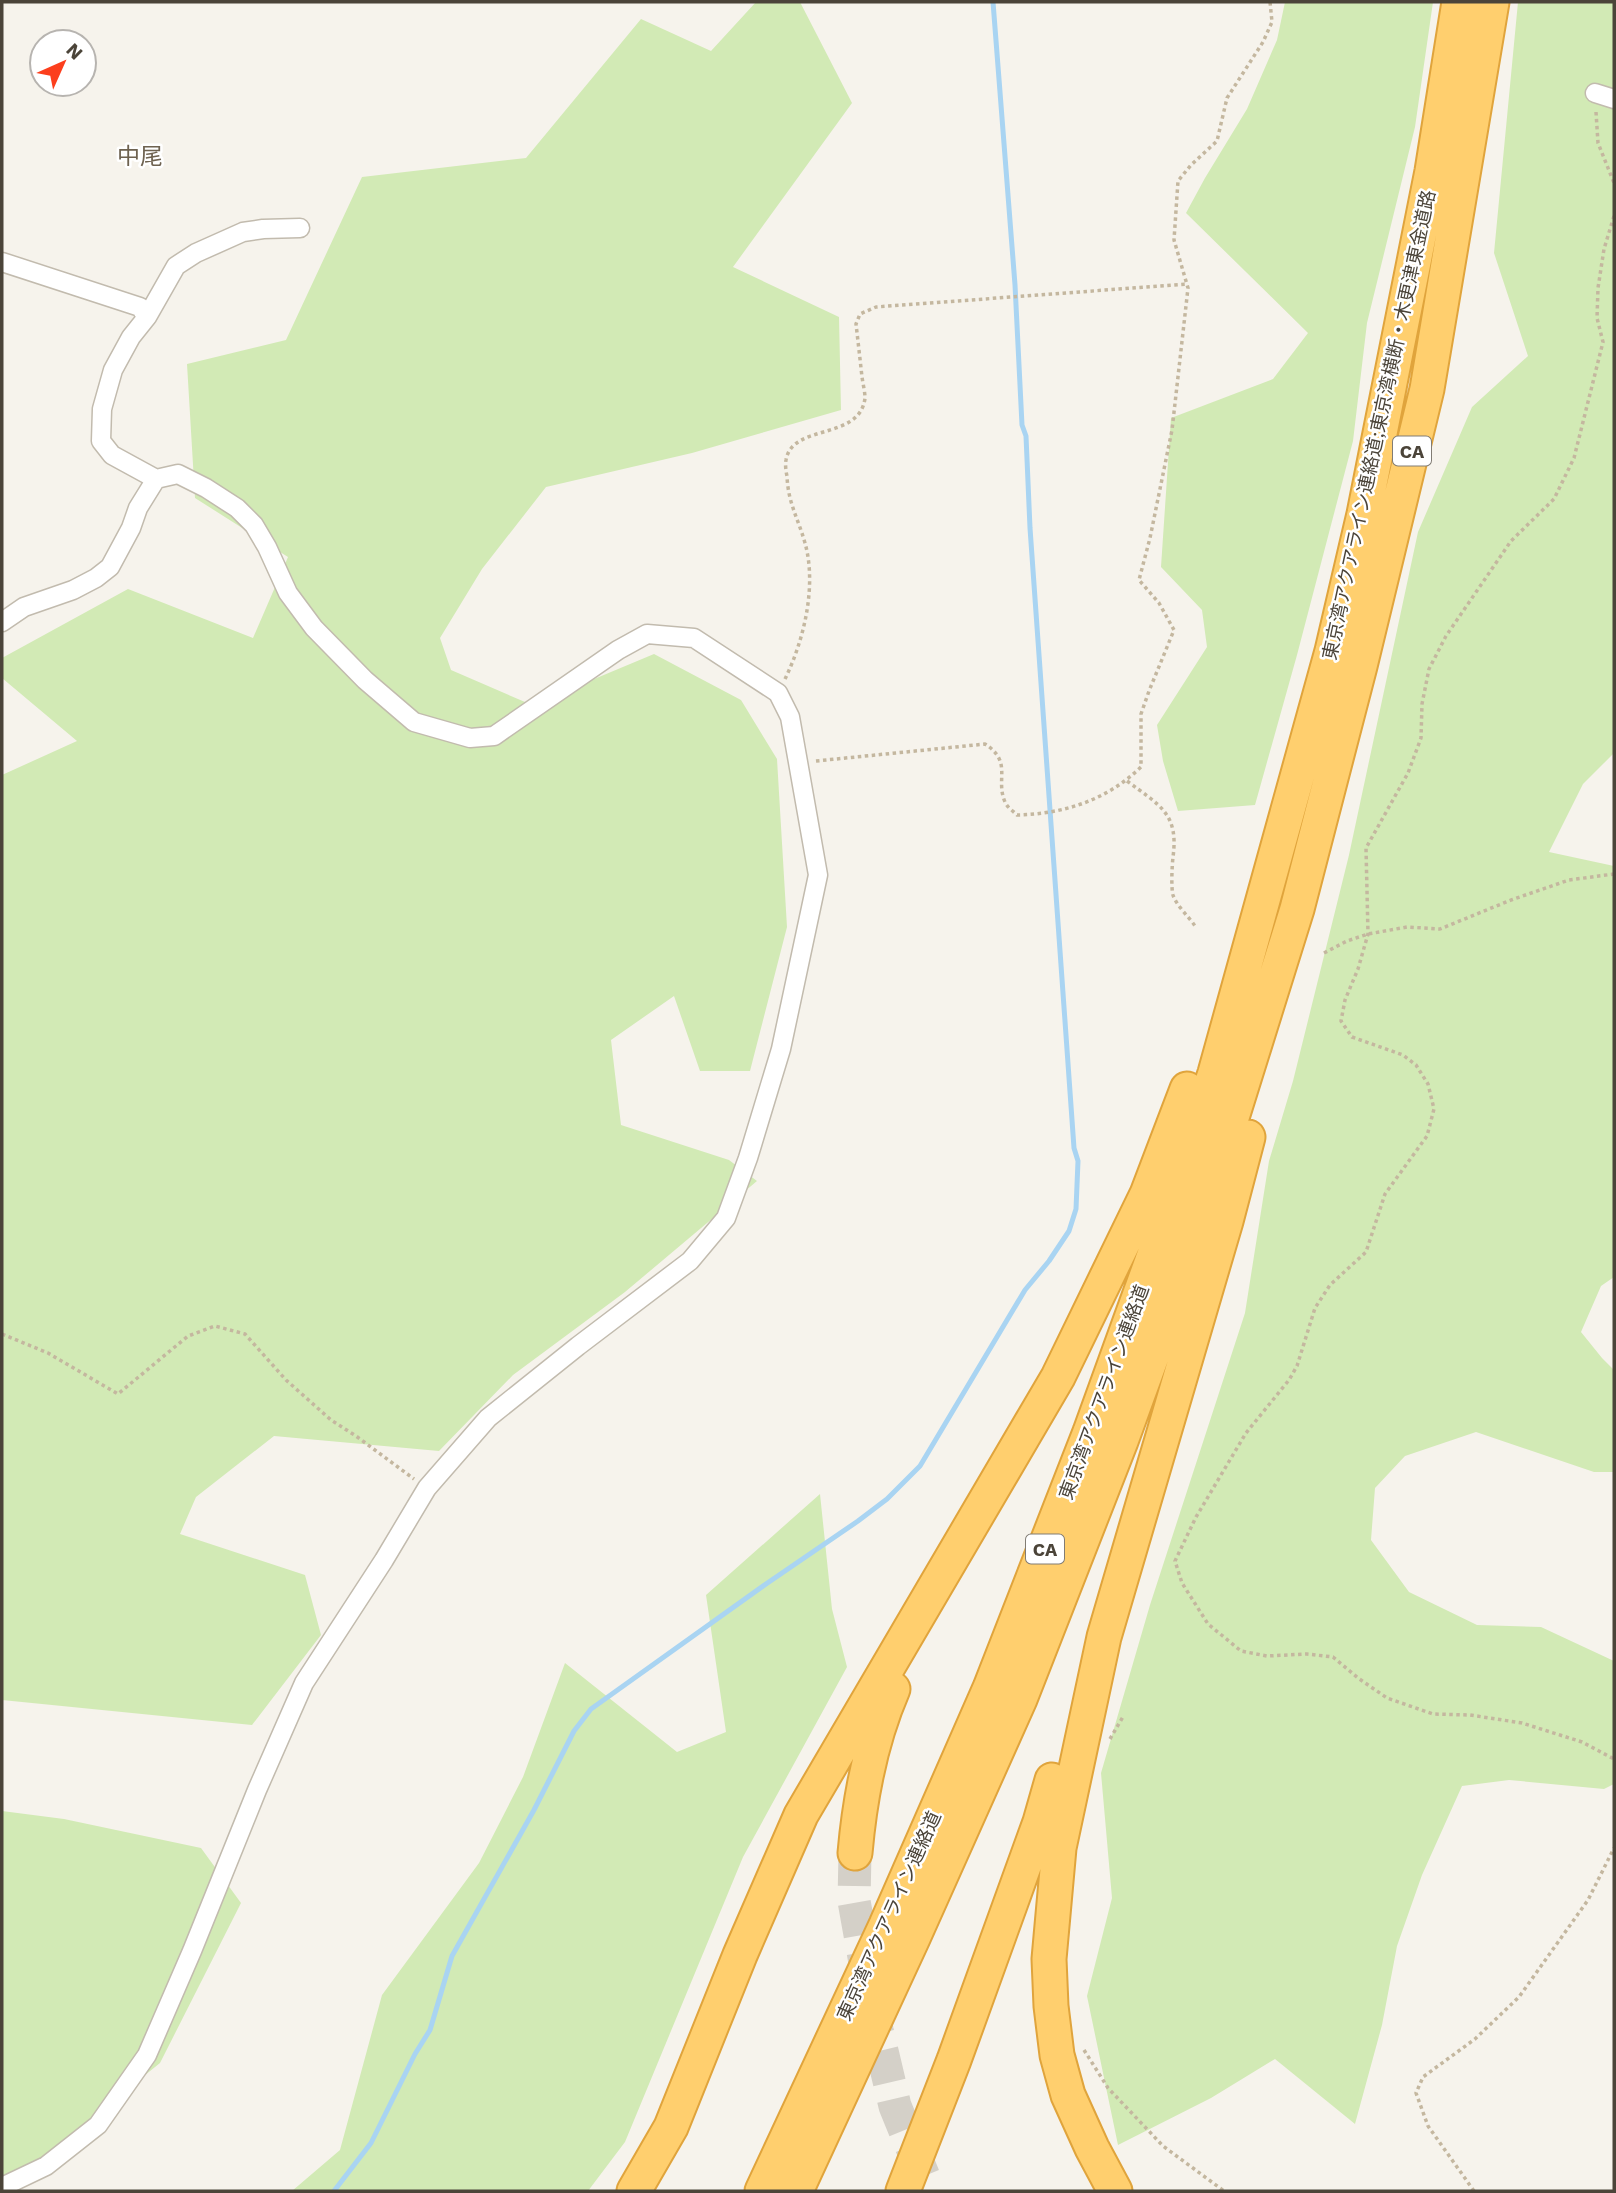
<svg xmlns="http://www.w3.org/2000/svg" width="1616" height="2193" font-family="'Work Sans','Noto Sans JP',sans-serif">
  <rect width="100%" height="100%" fill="#f6f3ec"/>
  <path fill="#d2eab5" d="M756,2H800L852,103L733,267L839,317L841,410L692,453L546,487L482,569L440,638L451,670L532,705L654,654L741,700L777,759L787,927L750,1071H700L674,996L611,1040L621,1125L729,1160L757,1181L625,1292L513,1375L439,1451L274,1436L196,1497L180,1534L305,1575L321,1635L252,1725L2,1700V775L77,741L2,678V658L128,589L253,638L288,557L195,498L187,364L286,340L362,177L526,158L641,19L711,51Z
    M1285,2H1433L1415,127L1367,323L1353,441L1297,655L1255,805L1178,811L1163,761L1157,725L1207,647L1202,610L1161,567L1171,418L1273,379L1308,333L1186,213L1205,178L1247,109L1277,40Z
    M1518,2H1614V753L1583,784L1549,852L1614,866V1277L1601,1286L1581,1332L1602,1358L1614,1370V1472H1594L1476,1432L1405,1456L1375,1488L1371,1540L1409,1592L1477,1625L1541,1627L1614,1661V1784L1604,1789L1509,1780L1462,1786L1422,1875L1397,1946L1382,2025L1355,2124L1275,2059L1211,2098L1118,2145L1087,1996L1112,1898L1101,1773L1150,1605L1245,1313L1269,1161L1293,1081L1349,855L1418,532L1472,407L1528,356L1494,253Z
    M820,1494L832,1609L847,1667L743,1857L625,2142L588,2191H292L340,2150L382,1995L479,1863L523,1777L565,1663L677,1752L726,1732L706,1595Z
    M2,1811L64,1819L201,1848L241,1903L160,2063L31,2167L2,2188Z"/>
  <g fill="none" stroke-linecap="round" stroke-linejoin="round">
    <path stroke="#a9d4f2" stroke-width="5" d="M334,2191L371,2143L415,2054L430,2030L452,1956L534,1810L574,1731L591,1709L766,1584L858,1521L887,1499L920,1466L1025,1290L1049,1261L1069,1231L1076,1209L1078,1161L1074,1148L1030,528L1026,436L1022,425L1015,285L993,2"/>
    <path stroke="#d4d0c8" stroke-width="33" stroke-dasharray="33 17" stroke-linecap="butt" d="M855,1853L854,1901L877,2030L895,2106L926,2182"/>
    <g stroke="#c2bbae" stroke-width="21">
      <path id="street" d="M1595,93L1614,99
        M2,262L140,307L147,317L131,337L113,370L102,409L101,441L112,455L156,479L178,474L206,488L237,508L254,525L267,547L288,593L314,628L365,680L414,722L470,738L494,736L618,650L647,634L694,638L778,693L790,717L818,875L781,1049L748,1158L726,1218L690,1261L578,1346L488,1418L427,1488L384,1560L304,1683L257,1790L192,1951L147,2055L98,2125L46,2166L2,2187
        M147,317L176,266L196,253L243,232L263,229L300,228
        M2,622L24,607L73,590L96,578L110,567L131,528L138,508L156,479"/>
    </g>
    <g stroke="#e0a43c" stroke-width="37">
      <path id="highway" d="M855,1853C860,1796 870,1742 893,1689
        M634,2191L671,2127L740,1955L801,1815L1058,1377L1147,1194L1187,1089
        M762,2191L886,1925L990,1688L1090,1432L1158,1244L1215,1073L1332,651L1364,514L1432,171L1459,2
        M796,2191L913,1938L1020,1699L1121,1441L1190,1252L1297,909L1360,666L1427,389L1492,2
        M903,2191L954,2060L1040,1822L1052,1780
        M1115,2191L1092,2148L1068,2095L1057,2055L1051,2006L1049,1959L1059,1848L1104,1637L1226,1221L1248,1137"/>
    </g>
    <path stroke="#c4b79f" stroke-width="3.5" stroke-dasharray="3.5 3.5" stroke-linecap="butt" d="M1596,112L1598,143L1614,183
      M1614,216L1604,249L1598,288L1597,318L1603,342L1574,458L1554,499L1511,541L1446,636L1429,669L1422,704L1421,738L1408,773L1366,848L1368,934L1358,969L1345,1000L1341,1021L1352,1037L1403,1055L1416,1065L1428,1084L1434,1109L1427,1136L1385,1194L1366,1252L1330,1285L1315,1308L1297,1366L1289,1380L1246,1433L1196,1517L1175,1561L1182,1583L1208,1624L1241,1651L1267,1656L1307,1654L1333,1657L1358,1678L1387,1698L1433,1714L1470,1715L1522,1723L1582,1742L1614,1759
      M785,679C804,640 817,586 805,543C798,518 788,503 787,476C786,472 785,465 786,460C792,423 860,441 865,398C865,392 863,384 862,377C860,359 858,341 856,324L860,314L876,307L1187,284
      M816,761L985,744C1013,762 995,779 1005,802C1007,807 1013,811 1017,815C1064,814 1107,800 1141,767V714L1149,691L1174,630L1159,603L1139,580L1150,538L1172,430L1188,288L1174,240L1178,181L1191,165L1217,141L1227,98L1263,42L1272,22L1270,2
      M1127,781C1159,805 1179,813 1173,857C1172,866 1171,887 1173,895C1176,905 1189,917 1195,926
      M1324,953L1347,941L1368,934L1407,927L1440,929L1511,900L1569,880L1614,874
      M2,1334L48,1353L118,1394L188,1336L215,1326L245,1334L286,1380L331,1420L356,1436L414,1479
      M1110,1739L1124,1715
      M1084,2050L1108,2088L1163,2146L1224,2191
      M1474,2191L1428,2126L1416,2093L1423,2077L1475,2039L1519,1997L1588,1900L1614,1848"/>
    <use href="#street" stroke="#fff" stroke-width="18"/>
    <use href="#highway" stroke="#ffcf6e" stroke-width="33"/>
  </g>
  <g text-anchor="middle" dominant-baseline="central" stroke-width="5" stroke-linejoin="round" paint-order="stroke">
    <g fill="#fff" stroke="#817c74" stroke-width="2">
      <rect x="1393" y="436.5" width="38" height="29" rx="5"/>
      <rect x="1026" y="1534.5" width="38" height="29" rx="5"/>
    </g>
    <g font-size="18" font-weight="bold" fill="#4b4439">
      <text x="1412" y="451">CA</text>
      <text x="1045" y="1549">CA</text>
    </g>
    <g font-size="19" fill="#4b4439" stroke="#fff">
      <text transform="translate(1379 425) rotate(-78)">東京湾アクアライン連絡道;東京湾横断・木更津東金道路</text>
      <text transform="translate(1104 1392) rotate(-70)">東京湾アクアライン連絡道</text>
      <text transform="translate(889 1916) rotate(-66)">東京湾アクアライン連絡道</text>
    </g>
    <g font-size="23" fill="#6e6250" stroke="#fff">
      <text x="140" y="156">中尾</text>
    </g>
  </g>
  <rect width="1616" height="2193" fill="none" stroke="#4b4439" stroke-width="7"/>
  <g transform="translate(63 63) rotate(45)"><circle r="33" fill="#ffffff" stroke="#b7b4b0" stroke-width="2"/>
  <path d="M0-5L12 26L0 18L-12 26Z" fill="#fc3f1d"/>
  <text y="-10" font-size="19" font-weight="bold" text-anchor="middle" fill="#4b4439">N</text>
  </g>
</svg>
